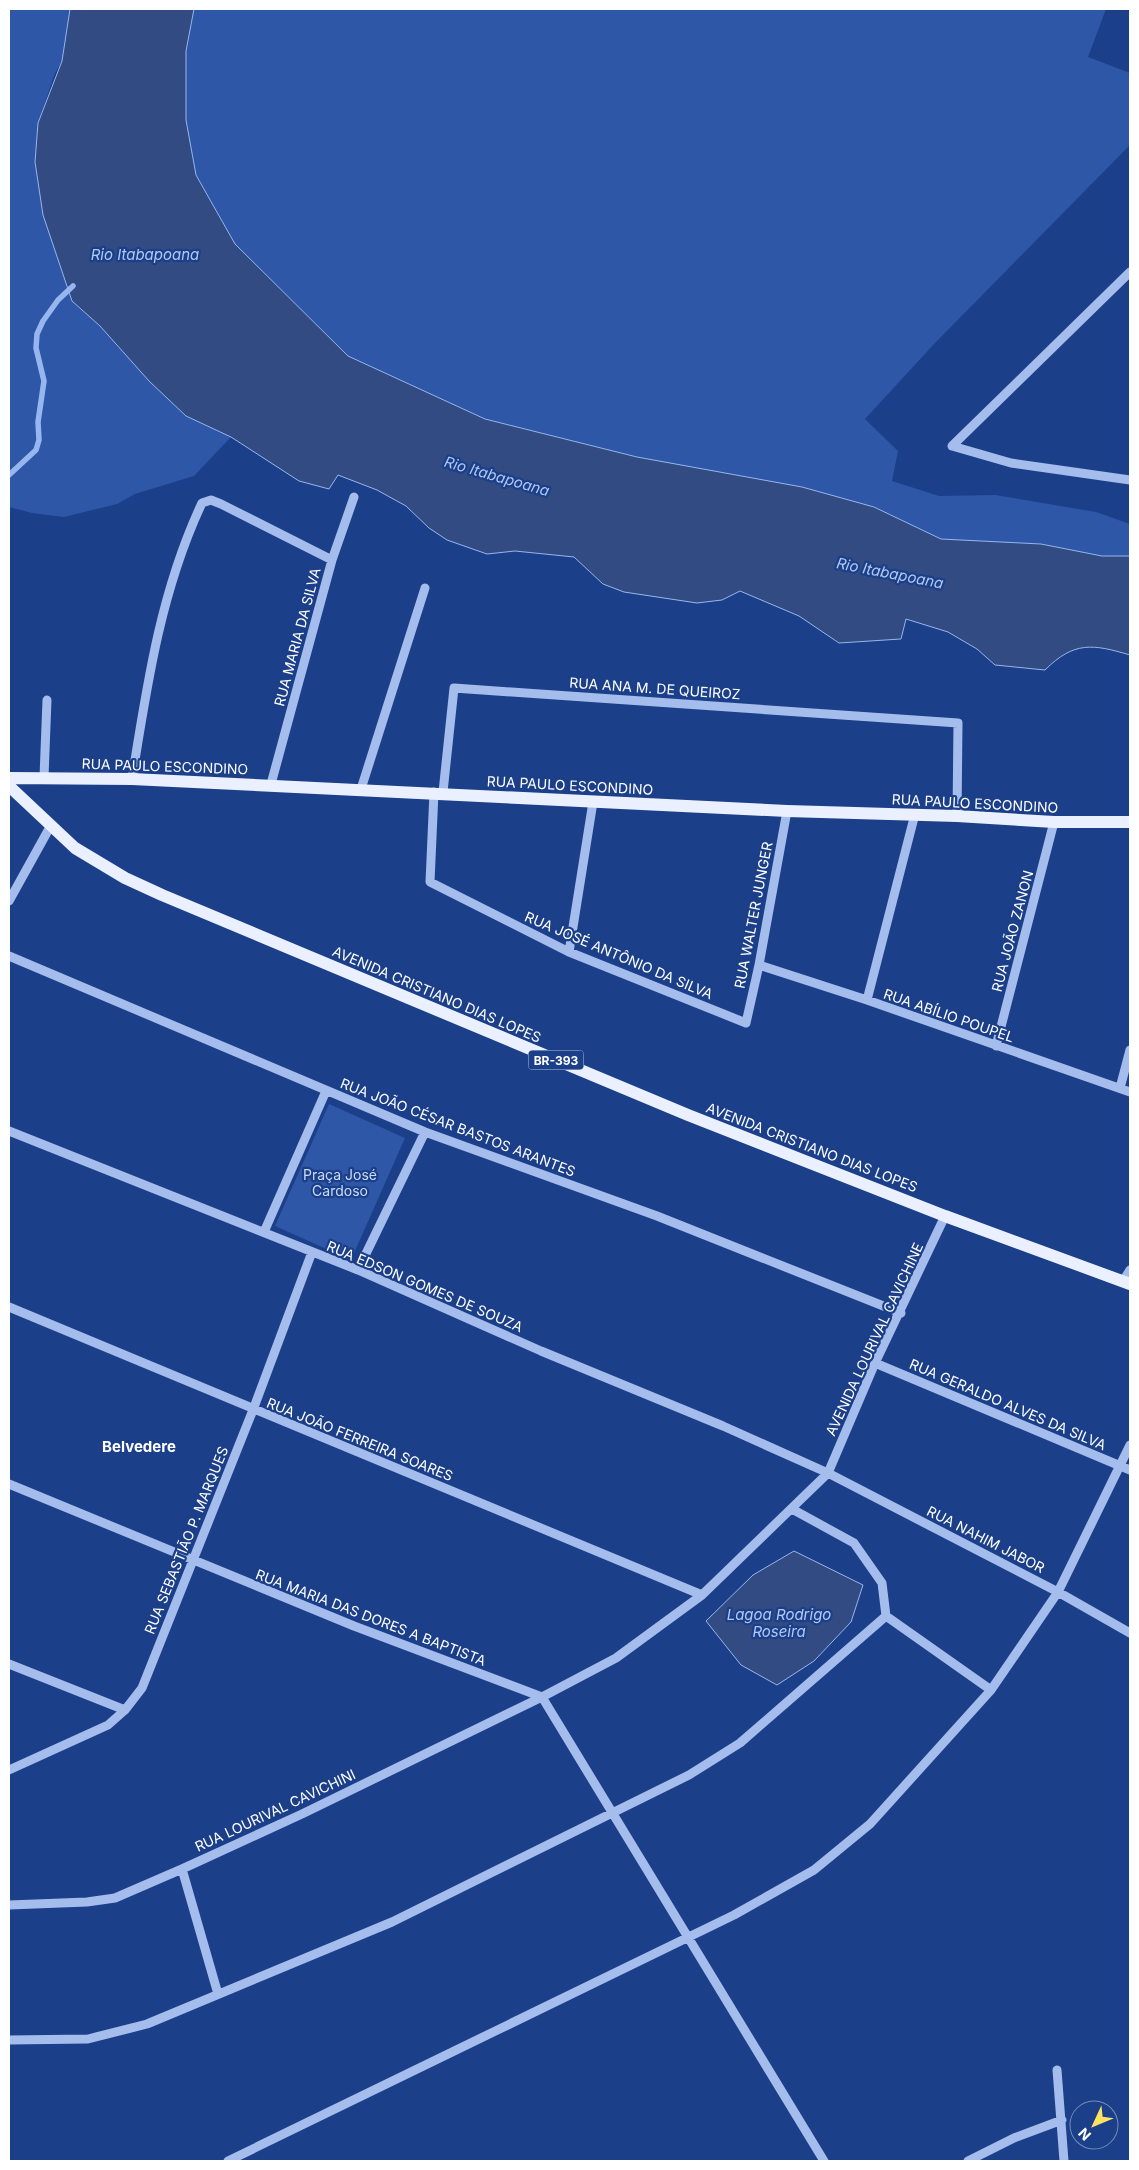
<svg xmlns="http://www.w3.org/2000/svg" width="1139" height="2170" font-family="Inter,sans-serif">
  <rect width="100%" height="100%" fill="#1b3f89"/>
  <path fill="#2e57a7" d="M9,9H70L62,61L55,73L38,123L72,301L100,326L186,416L231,437L194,476L135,494L117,504L64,517L32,513L9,507Z
    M194,9H1106L1088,57L1130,73V145L935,343L865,419L898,451L892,481L939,496L995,495L1096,512L1130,524V556H1102L1041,544L941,539L874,507L637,457L485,419L348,356L235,244L196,175L186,120V51Z
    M329,1104L405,1138L351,1260L275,1226Z"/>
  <path fill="#324c83" stroke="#97b6ef" d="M70,9H194L186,51V120L196,175L235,244L348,356L485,419L637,457L802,487L874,507L941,539L1041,544L1102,556H1130V655C1093,644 1074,641 1045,670L995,665L977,649L948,632L906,619L901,639L839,643L799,616L740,591L722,600L697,603L624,592L603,584L574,557L515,551L487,554L447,540L429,528L406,506L377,490L338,475L329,489L299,481L231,437L186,416L149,381L100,326L72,301L43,215L35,162L38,123L62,61Z
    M794,1551L863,1585L851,1622L814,1661L777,1685L741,1665L706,1621L753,1575Z"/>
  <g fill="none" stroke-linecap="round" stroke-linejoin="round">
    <path stroke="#97b6ef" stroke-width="5.5" d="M9,475L36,450L39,440L38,422L44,381L36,348L37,334L43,321L58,300L73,286"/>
    <path stroke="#a4bded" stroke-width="9" d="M1130,272L952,446L1011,463L1130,480
      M44,777L47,700
      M132,779C147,684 161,590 202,503L211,500L221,504L332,560
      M271,784L332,560L354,497
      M361,789L425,588
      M434,792L430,882L569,952L746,1023L759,965L787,811
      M443,792L454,688L958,723L957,816
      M9,901L50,827
      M569,952L593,802
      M9,956L425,1132L657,1216L901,1313
      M759,965L867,1000L1130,1092
      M867,1000L915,814
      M996,1046L1054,822
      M1120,1088L1130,1050
      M9,1131L358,1270L541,1351L723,1426L828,1473L1058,1592L1130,1633
      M264,1232L326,1091
      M358,1270L425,1132
      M1123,1281L1130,1270
      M9,1307L702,1595
      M875,1363L1130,1470
      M9,1484L354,1626L542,1697
      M792,1509L854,1543L882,1583L886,1616L991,1690
      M9,1664L125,1710
      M542,1697L824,2161
      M9,1770L108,1725L125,1710L142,1688L253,1410L312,1252
      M182,1869L218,1994
      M9,1905L87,1902L115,1898L182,1869L302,1814L542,1697L616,1658L702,1595L828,1473L875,1363L945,1216
      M9,2040L88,2039L147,2024L392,1922L689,1775L740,1743L886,1616
      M1057,2070L1064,2161
      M228,2161L734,1915L814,1870L870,1824L991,1690L1058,1592L1130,1445
      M968,2161L1014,2138L1062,2120"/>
    <path stroke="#eaf0ff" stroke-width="12" d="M9,778L132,779L787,811L957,816L1054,822H1130
      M9,786L75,848L125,878L162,895L688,1115L945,1216L1130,1284"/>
  </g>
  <g text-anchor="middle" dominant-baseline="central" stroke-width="4.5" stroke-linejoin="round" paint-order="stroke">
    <rect fill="#1b3f89" stroke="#bbc5dc" stroke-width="1" x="528.5" y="1050.5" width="55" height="19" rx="4"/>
    <g font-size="12" font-weight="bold" fill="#fff">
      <text x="556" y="1060">BR-393</text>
    </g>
    <g font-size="14" fill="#fff" stroke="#1b3f89">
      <text transform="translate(297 637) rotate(-75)">RUA MARIA DA SILVA</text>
      <text transform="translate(655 688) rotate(4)">RUA ANA M. DE QUEIROZ</text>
      <text transform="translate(165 766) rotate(2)">RUA PAULO ESCONDINO</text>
      <text transform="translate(570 785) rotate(3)">RUA PAULO ESCONDINO</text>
      <text transform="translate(975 803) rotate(3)">RUA PAULO ESCONDINO</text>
      <text transform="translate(753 915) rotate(-79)">RUA WALTER JUNGER</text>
      <text transform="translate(1012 931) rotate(-75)">RUA JOÃO ZANON</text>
      <text transform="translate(619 955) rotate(23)">RUA JOSÉ ANTÔNIO DA SILVA</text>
      <text transform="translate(437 994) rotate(23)">AVENIDA CRISTIANO DIAS LOPES</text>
      <text transform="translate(949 1015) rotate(19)">RUA ABÍLIO POUPEL</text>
      <text transform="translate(458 1127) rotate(21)">RUA JOÃO CÉSAR BASTOS ARANTES</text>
      <text transform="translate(812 1147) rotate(21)">AVENIDA CRISTIANO DIAS LOPES</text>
      <text transform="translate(425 1286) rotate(23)">RUA EDSON GOMES DE SOUZA</text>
      <text transform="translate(874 1339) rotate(-65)">AVENIDA LOURIVAL CAVICHINE</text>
      <text transform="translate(1008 1404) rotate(23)">RUA GERALDO ALVES DA SILVA</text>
      <text transform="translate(360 1439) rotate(22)">RUA JOÃO FERREIRA SOARES</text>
      <text transform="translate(986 1539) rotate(27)">RUA NAHIM JABOR</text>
      <text transform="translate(186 1540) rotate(-68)">RUA SEBASTIÃO P. MARQUES</text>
      <text transform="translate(371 1617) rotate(21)">RUA MARIA DAS DORES A BAPTISTA</text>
      <text transform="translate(275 1810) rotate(-25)">RUA LOURIVAL CAVICHINI</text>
    </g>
    <g font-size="14" fill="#cadaf9" stroke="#1b3f89">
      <text x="340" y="1174">Praça José<tspan x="340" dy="16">Cardoso</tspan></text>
    </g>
    <g font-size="15" font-style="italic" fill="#b0c8f4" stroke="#1b3f89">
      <text x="145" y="254">Rio Itabapoana</text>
      <text transform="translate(497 476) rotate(16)">Rio Itabapoana</text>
      <text transform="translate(890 573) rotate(11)">Rio Itabapoana</text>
      <text x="779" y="1614">Lagoa Rodrigo<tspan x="779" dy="17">Roseira</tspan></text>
    </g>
    <g font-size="15" font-weight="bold" fill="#fff" stroke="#1b3f89">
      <text x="139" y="1446">Belvedere</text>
    </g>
  </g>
  <rect width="1139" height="2170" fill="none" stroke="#ffffff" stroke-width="20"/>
  <g transform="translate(1094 2125) rotate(226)"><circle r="24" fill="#1b3f89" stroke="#768cb8"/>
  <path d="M0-4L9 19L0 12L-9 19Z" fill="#fee261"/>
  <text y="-8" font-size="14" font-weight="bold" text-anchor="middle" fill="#ffffff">N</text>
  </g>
</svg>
